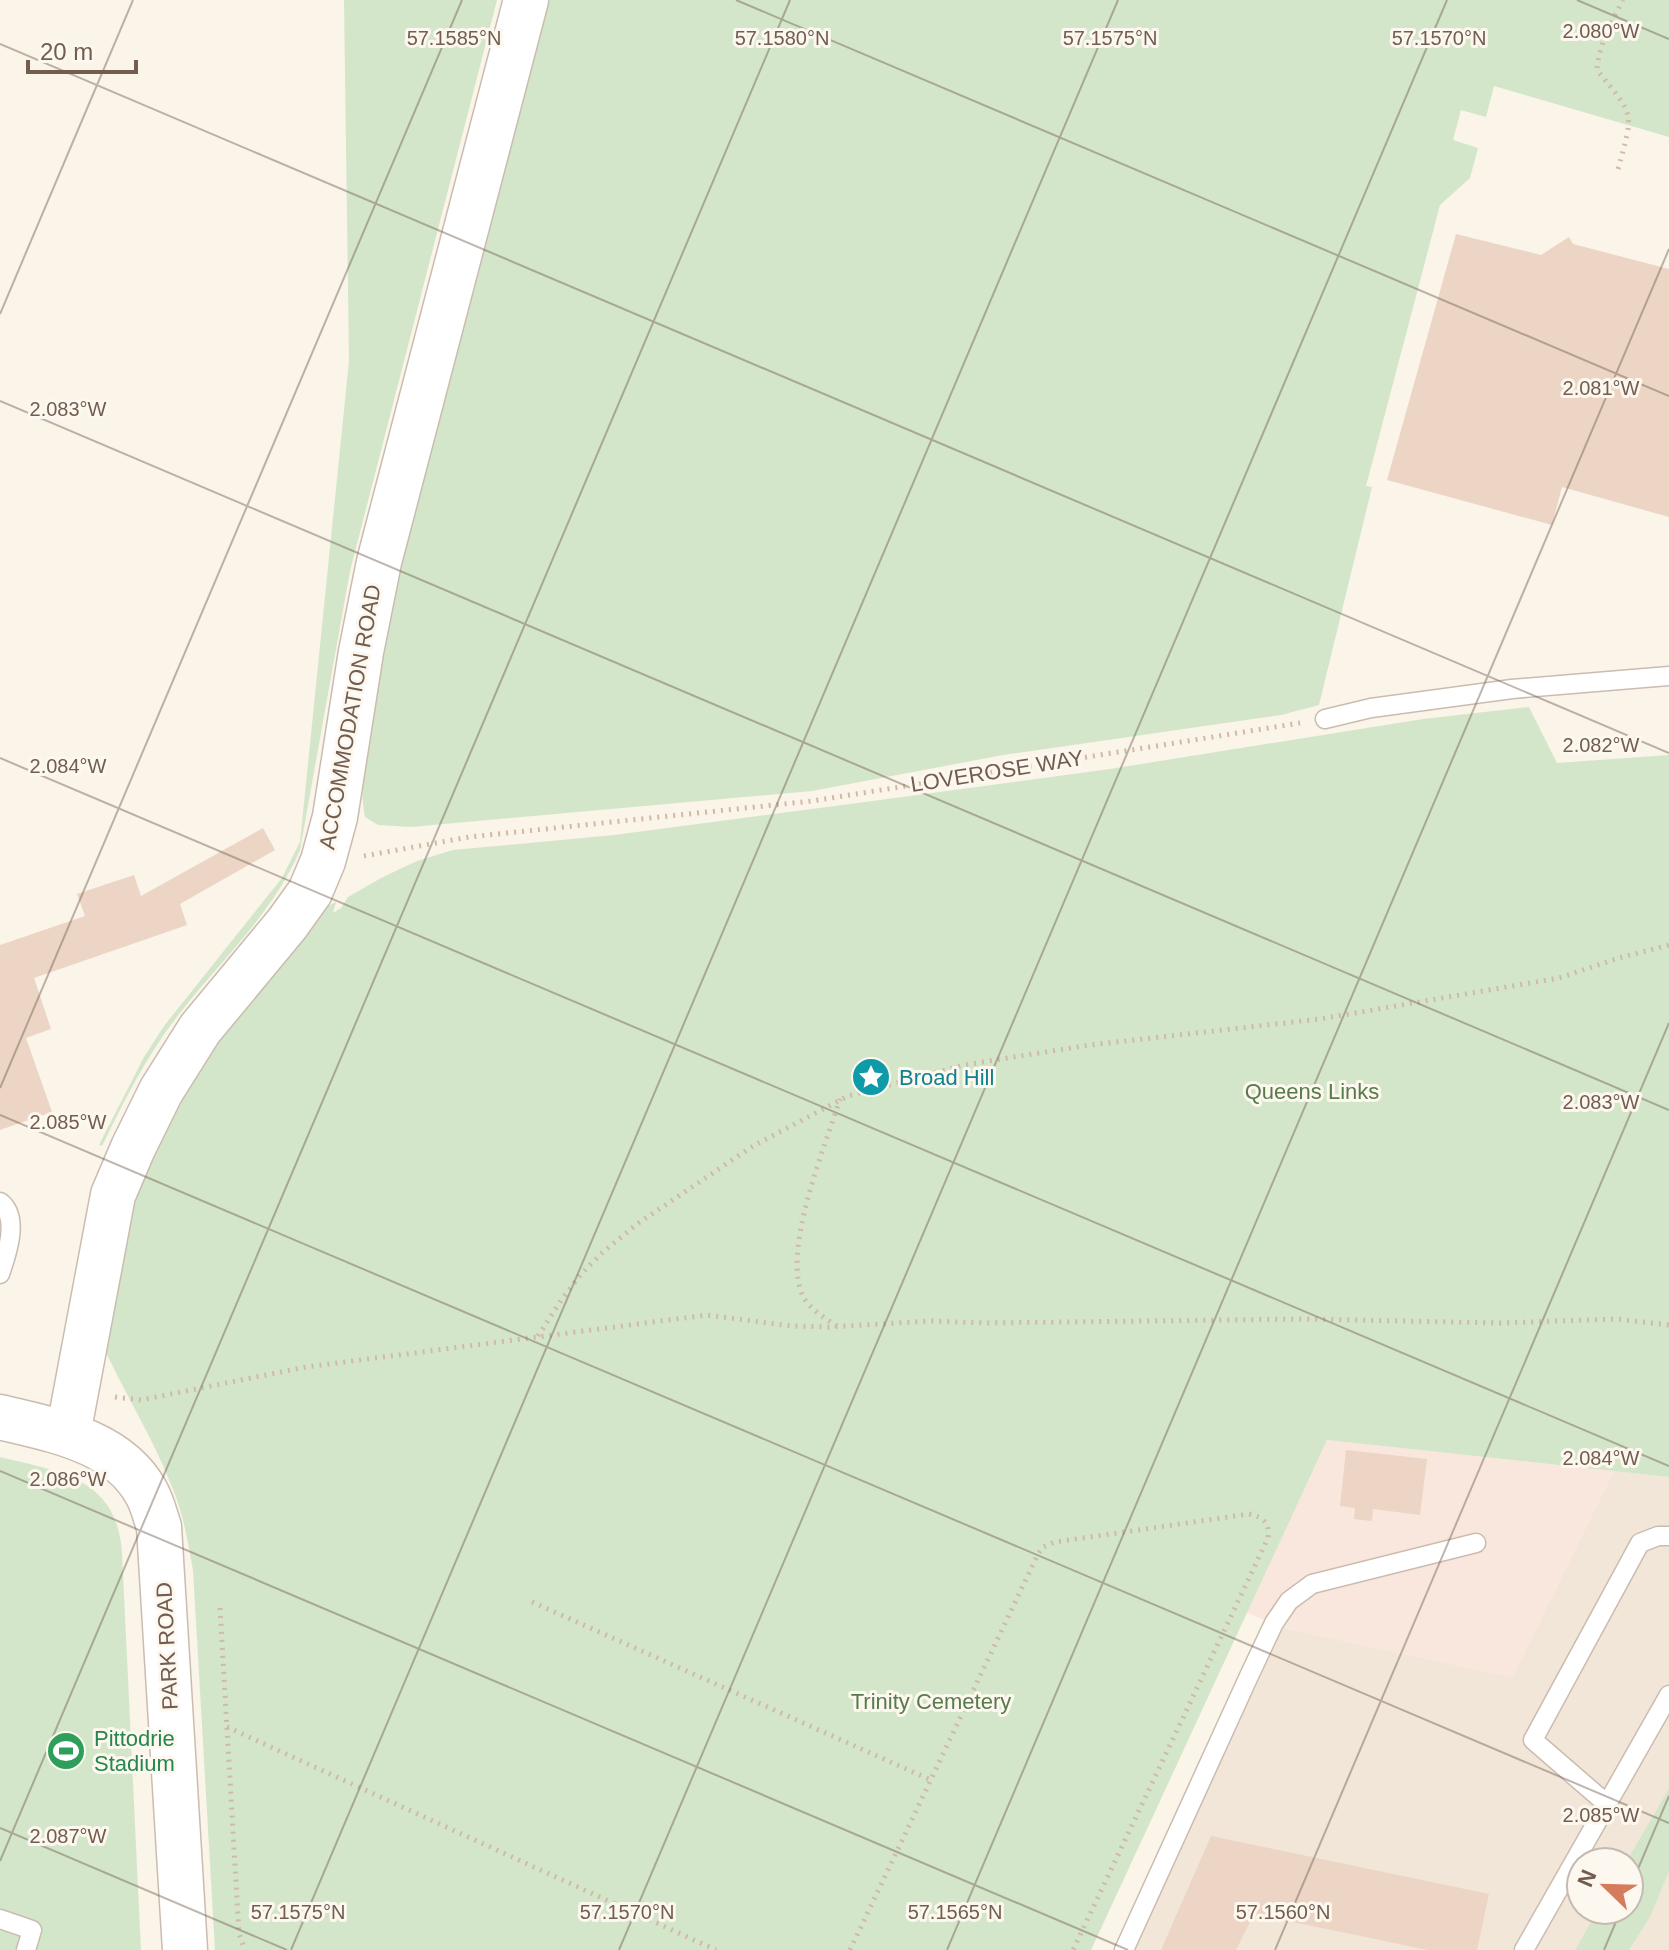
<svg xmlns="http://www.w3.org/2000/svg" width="1669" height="1950" font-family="Arial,sans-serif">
  <rect width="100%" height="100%" fill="#faf4e9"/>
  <path fill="#f1e6d8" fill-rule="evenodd" d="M1614,1471L1669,1477V1950H1133L1283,1628L1512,1677ZM1581,1862H1629V1910H1581Z"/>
  <path fill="#f9e7de" d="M1327,1440L1614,1471L1512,1677L1283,1628L1246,1612Z"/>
  <path fill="#d4e6c9" d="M344,0H497L350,571L300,850C273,914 218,963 176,1018C146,1057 124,1101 102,1146L99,1145L144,1057L164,1026L282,878L300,842L349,361Z
    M547,0H1669V137L1494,86L1486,117L1461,110L1453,140L1478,148L1470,178L1440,205L1366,486L1372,487L1319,705L1281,715L1003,755L812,791L411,827L378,825L365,817C355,771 375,701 383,655C423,433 496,219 547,0Z
    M1529,707L1557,763L1669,755V1477L1327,1440L1091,1950H215L193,1570C188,1543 184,1517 174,1492C154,1438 122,1390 99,1337L154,1117L311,915L336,902L333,913L341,908L348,897L381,878L417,861L453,850L614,835L850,804L1110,769L1423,719Z
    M0,1457C60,1472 117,1477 122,1553L141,1950H0Z
    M1669,1789V1871L1650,1917L1629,1950H1575L1598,1910H1629V1862H1626Z"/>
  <path fill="#ecd5c4" d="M1456,234L1541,255L1569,237L1573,244L1669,269V517L1562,487L1552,525L1387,480Z
    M263,828L275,850L180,904L187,925L34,978L51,1029L26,1038L52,1112L0,1130V945L85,916L77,894L134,875L141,896Z
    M1346,1450L1427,1459L1420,1515L1373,1509L1372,1521L1354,1519L1355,1508L1340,1506Z
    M1211,1836L1489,1894L1477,1950H1428L1254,1914L1236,1950H1161Z"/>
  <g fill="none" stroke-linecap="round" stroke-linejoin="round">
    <g stroke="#cbbcb0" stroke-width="21">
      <path id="service" d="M1325,719L1371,708L1512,689L1669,676
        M0,1202C20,1217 7,1254 0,1274
        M1608,1805L1533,1740L1640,1543L1658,1536H1669
        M0,1919L32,1930L26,1950
        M1124,1950L1249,1676L1274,1623L1289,1601L1312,1584L1476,1543
        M1524,1950L1669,1695"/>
    </g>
    <g stroke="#cbbcb0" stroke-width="47">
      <path id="tertiary" d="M0,1417C52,1430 117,1440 146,1492C152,1502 155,1515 159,1527L185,1950
        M68,1434L113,1195L133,1148L161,1091L200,1029L287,924L310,892L323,861L335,817L361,652L379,562L526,0"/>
    </g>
    <path stroke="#d1b9a7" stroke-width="5" stroke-dasharray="2 6" stroke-linecap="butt" d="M1618,169C1634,111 1635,117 1597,70C1599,44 1611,23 1623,0
      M364,856L469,837L812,801L1300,723
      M837,1326C826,1319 811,1310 804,1298C780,1254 825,1147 840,1099
      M538,1336L562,1299L581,1274L602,1253L637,1224L753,1146L848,1096L964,1065L1090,1045L1320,1019L1559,978L1619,958L1669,945
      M115,1397L141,1400L306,1367L707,1315L791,1326L829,1327L931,1321L985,1323L1306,1319L1501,1323L1616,1319L1669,1325
      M532,1602L931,1780
      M220,1608L239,1934L245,1950
      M227,1727L716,1950
      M850,1950L1038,1554L1043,1547L1055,1542L1249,1514C1263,1517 1270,1523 1268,1538L1073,1950"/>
    <use href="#service" stroke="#fff" stroke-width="18"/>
    <use href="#tertiary" stroke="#fff" stroke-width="44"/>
  </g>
  <path fill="none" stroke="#725d4f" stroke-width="2" stroke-opacity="0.45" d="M736,0L1669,396M1577,0L1669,39M0,44L1669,753M0,314L133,0M0,401L1669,1110M0,758L1669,1466M0,1088L462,0M0,1115L1669,1823M0,1471L1128,1950M0,1828L287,1950M0,1861L790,0M1629,1890L1669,1796M291,1950L1118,0M619,1950L1447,0M947,1950L1669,249M1275,1950L1669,1023M1604,1950L1621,1910"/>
  <defs>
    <g id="sight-disc" transform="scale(2)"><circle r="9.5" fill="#0f9aa8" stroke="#fdf8ef"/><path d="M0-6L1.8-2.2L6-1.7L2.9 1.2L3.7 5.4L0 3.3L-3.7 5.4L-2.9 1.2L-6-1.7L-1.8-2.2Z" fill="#fff"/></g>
    <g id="stadium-disc" transform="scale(2)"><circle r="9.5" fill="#2e9e5b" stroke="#fdf8ef"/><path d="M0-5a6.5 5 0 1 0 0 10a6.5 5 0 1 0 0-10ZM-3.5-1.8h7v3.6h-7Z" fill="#fff"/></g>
  </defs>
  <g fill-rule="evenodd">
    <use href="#sight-disc" x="871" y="1077"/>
    <use href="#stadium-disc" x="66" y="1751"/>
  </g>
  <g text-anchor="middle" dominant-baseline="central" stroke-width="6" stroke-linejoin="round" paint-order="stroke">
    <g font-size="22" fill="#725d4f" stroke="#fdf8ef">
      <text transform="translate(350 717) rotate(-80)">ACCOMMODATION ROAD</text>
      <text transform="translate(997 771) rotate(-9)">LOVEROSE WAY</text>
      <text transform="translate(167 1646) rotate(-93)">PARK ROAD</text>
    </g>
    <g font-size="22" fill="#0d838f" stroke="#fdf8ef" text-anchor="start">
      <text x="899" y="1077">Broad Hill</text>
    </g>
    <g font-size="22" fill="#587b4c" stroke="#fdf8ef">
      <text x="1312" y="1091">Queens Links</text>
      <text x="931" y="1701">Trinity Cemetery</text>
    </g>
    <g font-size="22" fill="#27864d" stroke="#fdf8ef" text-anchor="start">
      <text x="94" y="1738">Pittodrie<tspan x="94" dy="25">Stadium</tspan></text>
    </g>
  </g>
  <g font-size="20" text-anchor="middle" fill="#725d4f" stroke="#fdf8ef" stroke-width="6" stroke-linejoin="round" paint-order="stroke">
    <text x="1601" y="38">2.080°W</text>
    <text x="454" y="45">57.1585°N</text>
    <text x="782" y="45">57.1580°N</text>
    <text x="1110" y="45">57.1575°N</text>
    <text x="1439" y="45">57.1570°N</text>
    <text x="1601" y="395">2.081°W</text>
    <text x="68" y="416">2.083°W</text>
    <text x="1601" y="752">2.082°W</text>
    <text x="68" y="773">2.084°W</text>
    <text x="1601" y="1109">2.083°W</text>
    <text x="68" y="1129">2.085°W</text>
    <text x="1601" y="1465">2.084°W</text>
    <text x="68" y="1486">2.086°W</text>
    <text x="1601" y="1822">2.085°W</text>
    <text x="68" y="1843">2.087°W</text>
    <text x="298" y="1919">57.1575°N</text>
    <text x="627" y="1919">57.1570°N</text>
    <text x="955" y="1919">57.1565°N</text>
    <text x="1283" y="1919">57.1560°N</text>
  </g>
  <g transform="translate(1605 1886) rotate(293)"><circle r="38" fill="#fdf8ef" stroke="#c5baaf" stroke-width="2"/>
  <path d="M0-6L14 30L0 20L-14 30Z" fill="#d67b5c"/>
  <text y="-12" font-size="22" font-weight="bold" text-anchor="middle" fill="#725d4f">N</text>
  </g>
  <path d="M28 60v12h108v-12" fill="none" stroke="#725d4f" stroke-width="4"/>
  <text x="40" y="60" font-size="24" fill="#725d4f" stroke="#fdf8ef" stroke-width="6" paint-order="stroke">20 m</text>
</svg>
